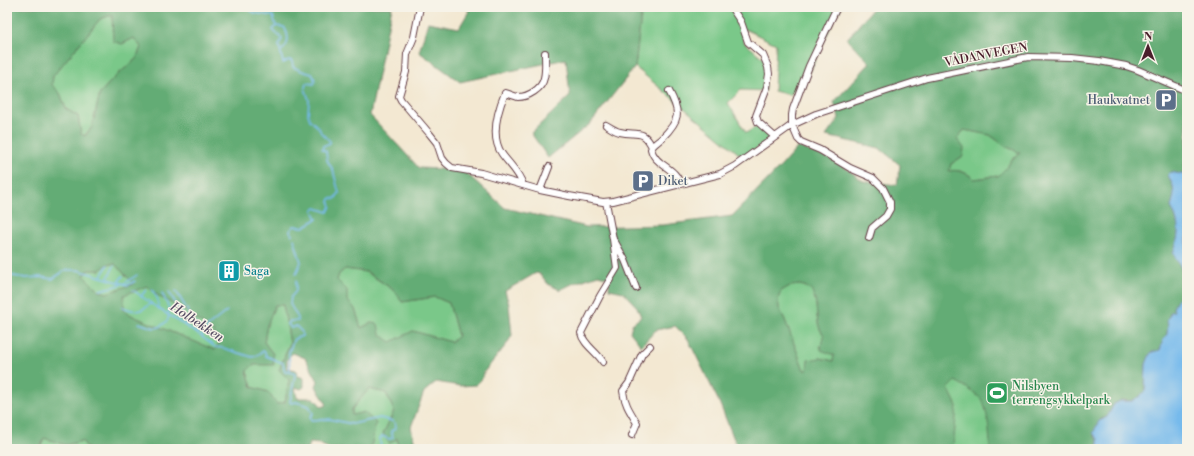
<svg xmlns="http://www.w3.org/2000/svg" width="1194" height="456" font-family="'Libre Bodoni',serif">
  <rect width="100%" height="100%" fill="#f7f3e8"/>
  <filter id="ink" filterUnits="userSpaceOnUse"><feTurbulence type="fractalNoise" baseFrequency=".025" numOctaves="2"/><feDisplacementMap in="SourceGraphic" scale="8" xChannelSelector="R" yChannelSelector="G"/><feConvolveMatrix kernelMatrix="1 2 1 2 8 2 1 2 1" color-interpolation-filters="sRGB"/></filter>
  <filter id="wash" filterUnits="userSpaceOnUse"><feTurbulence type="fractalNoise" baseFrequency=".012" numOctaves="4" result="noise"/><feDisplacementMap in="SourceGraphic" scale="16" xChannelSelector="R" yChannelSelector="G"/><feGaussianBlur stdDeviation="0.9" result="paint"/><feColorMatrix in="noise" values="0 0 0 0 0 0 0 0 0 0 0 0 0 0 0 0 0 1.4 0 .05"/><feComposite in="paint" operator="in"/></filter>
  <g filter="url(#wash)">
    <rect width="100%" height="100%" fill="#f3e8d2"/>
    <path fill="#7ac889" stroke="#62745a" d="M642,7H842L835,18L810,72L790,95L774,91L776,44L745,29L744,42L764,59L766,91L741,90L728,103L746,133L759,125L771,137L745,159L635,67Z
      M112,15L122,44L134,38L141,47L136,59L116,76L100,93L92,127L84,136L81,134L78,116L66,109L60,93L52,85L53,76L100,19Z
      M964,130L990,135L1005,146L1020,153L1012,159L1007,167L998,176L974,179C967,172 958,169 948,171L951,164L963,156L957,139Z
      M107,264H115L134,284L107,293L99,291L84,276L88,270H100Z
      M345,269L366,272L395,291L402,302L435,297L449,303L458,336L451,342L413,331L391,343L380,334L371,323L361,328L355,309L347,300L337,280L339,274Z
      M800,285C825,289 810,321 824,335V340L820,347L834,355L833,361L820,358L948,388L955,380L958,383L969,358L1048,449H865L806,370H804L785,320L779,308L778,299L781,291L790,286Z
      M147,286L160,297L184,310L214,332L219,343L215,350L135,317L124,311L123,295Z
      M275,305H283L290,343L279,370L289,380L285,402L277,404L268,392L252,387L247,371L253,365L273,354L264,342L267,325Z
      M368,389L386,393L394,411L383,434L397,437L398,449H369L372,443L352,416V409Z
      M44,438L66,445L82,441L88,449H40Z"/>
    <path fill="#63ac75" stroke="#566650" fill-rule="evenodd" d="M7,7H392L370,115L419,168L463,170L505,208L587,227L663,225L732,216L783,164L798,147L838,162L863,181L897,185L900,165L879,148L826,136L839,118L834,102L870,63L847,39L874,7H1187V159L1184,165L1187,167V175L1170,172L1168,175L1173,186L1174,196L1171,207C1180,224 1180,235 1173,253C1176,259 1186,276 1187,281L1173,308L1174,311L1171,312L1167,320L1168,325L1167,334L1163,340L1160,350L1150,356L1146,364L1145,391L1140,396L1132,401L1123,400L1114,404L1107,417L1101,419L1094,436L1098,439V445L1095,449H990C990,437 988,408 981,399C974,392 963,385 955,381L948,388L957,406L953,449H738L719,402L688,339L675,326L656,330L641,346L630,332L632,324L641,317L637,307L623,292L609,289V278L598,275L572,284L560,290L548,284L540,274L536,273L505,291L509,305L512,335L507,344L484,372L482,379L476,385L460,386L436,382L424,392L411,427L416,449H398L397,438L390,444L383,434L394,411L386,393L369,389L352,409V415L364,412L376,423L372,443L369,449H329L320,444L310,443L308,449H88L82,441L66,445L44,438L40,449H7V432L12,406L7,405ZM112,15L113,41L122,44L134,38L141,47L136,59L116,76L100,93L92,127L85,136L81,134L78,116L66,109L60,93L52,85L53,76L100,19ZM964,130L990,135L1005,146L1020,153L1012,159L1007,167L998,176L974,179C967,173 959,169 949,171L951,164L963,156L964,148L957,139ZM108,264H115L134,284L107,293L99,291L84,276L88,270H100ZM345,269L367,272L395,291L402,302L435,297L449,303L458,336L451,342L413,331L391,342L380,334L378,324L371,323L361,328L355,309L347,300V290L337,280L339,274ZM800,285C825,289 810,321 824,335C824,341 820,345 821,350L834,355L833,361L820,358L808,360L807,370H804L785,320L779,308L778,299L781,291L790,286ZM147,286L160,297L184,310L214,332L219,343L215,350L135,317L124,311V295ZM275,305H283L290,343L279,370L289,380L285,402L277,404L268,392L252,387L247,371L253,365H274L273,354L264,342L267,325ZM293,353L305,358L318,381L316,386C319,394 324,398 327,405L322,407L314,398H297L295,387L301,389L304,387V378L298,376L296,370L287,368V359Z
      M464,7H642L635,67L590,124L548,158L531,133L570,96L566,59L460,82L419,52L428,22L459,28L469,11Z"/>
    <path fill="#76baec" stroke="#606c8c" d="M1170,172L1187,175V279L1173,253C1180,235 1180,224 1171,207L1174,195L1173,186L1168,175Z
      M1187,281V449H1095L1098,444V439L1093,433L1099,421L1107,417L1114,404L1120,401H1132L1140,396L1145,391L1146,364L1150,354L1152,352L1160,350L1163,340L1167,334L1168,325L1167,320L1171,312L1174,311L1173,308Z"/>
    <g fill="none" stroke-linecap="round" stroke-linejoin="round">
      <path stroke="#76baec" stroke-width="1.5" d="M245,7L255,13L273,16L276,26L273,30L282,39L279,45L283,63L289,60L292,61L293,67L302,71L312,74C314,77 316,80 314,84L306,83L305,88L309,100L308,114L310,120L319,128L321,133L330,141V143L323,146L322,149L326,151L327,160L333,170L339,193L335,199L331,198L329,201L331,206L328,212L316,208L313,210L317,219L303,227L294,226L290,231L292,235
        M276,26L284,27C289,35 290,45 281,51
        M294,239L301,262L296,274
        M7,275L26,278L41,277L52,279L66,270H78L128,285L135,281
        M101,276L108,265
        M108,278L114,266
        M296,281V291L291,297L290,304L298,318V321H290L288,324L291,328L296,326L302,332V336L294,339L289,352L290,372L295,374V375L290,402L291,403L296,402L309,406L313,413L310,417L311,420L329,419L352,424L380,418L392,421L395,423L396,427L395,429L391,431L393,438L389,439L382,436L380,439L381,449
        M118,282L123,276
        M125,283L137,275
        M152,289L158,300V308
        M100,290L120,285L122,283
        M133,290L156,307L198,334L215,347L223,348L252,357L256,356L263,351L265,352L266,356L283,363L285,372H290
        M176,291L199,330L198,334
        M169,292L185,319L186,326
        M142,295L146,290
        M122,307C136,312 140,313 151,303
        M139,323C154,328 156,332 168,320L169,308L162,293
        M202,336L208,326L227,311"/>
    </g>
  </g>
  <g filter="url(#ink)">
    <g fill="none" stroke-linecap="round" stroke-linejoin="round">
      <g stroke="#633d44" stroke-width="8">
        <path id="minor" d="M420,7L414,37L407,54L406,72L399,96L401,100L429,133L437,143L442,158L446,163L452,168L481,173L540,190L569,196L603,202L613,201L720,174L735,166L792,125L816,114L927,78L1028,57L1072,58L1099,61L1126,66L1138,70L1187,91
          M731,7L741,22L748,42L763,55L768,67L769,74L767,87L756,116L758,122L775,137
          M837,7L809,66L793,109L792,115V125L798,139L801,142L820,150L850,168L873,178L883,188L890,202V209L886,216L872,228L869,238
          M669,91C681,113 680,120 662,138C658,142 653,144 651,149C655,166 676,167 680,184
          M606,125C610,127 615,131 620,132C636,136 643,128 652,147
          M523,185C519,172 509,164 502,154C490,137 498,110 505,93C509,94 514,96 518,97C528,97 542,89 544,78C546,70 545,61 545,53
          M540,190L549,167
          M615,242L625,260L636,288
          M603,362C597,352 583,344 581,333L600,296L617,268L613,239L606,202
          M632,435L637,423C631,413 624,403 623,391L629,383L642,354L650,346"/>
      </g>
      <use href="#minor" stroke="#fff" stroke-width="6"/>
    </g>
  </g>
  <defs>
    <g id="parking-square" transform="scale(1.15)"><rect x="-9" y="-9" width="18" height="18" rx="4" fill="#5c6f8a" stroke="#f7f3e8"/><path d="M-3.5-5.5H1a3.5 3.5 0 0 1 0 7H-1V5.5H-3.5ZM-1-3.4V-.6H.8a1.4 1.4 0 0 0 0-2.8Z" fill="#fff"/></g>
    <g id="building-square" transform="scale(1.15)"><rect x="-9" y="-9" width="18" height="18" rx="4" fill="#0f9aa8" stroke="#f7f3e8"/><path d="M-4-6H4V6H1V3H-1V6H-4ZM-2.5-4.3h1.7v1.8h-1.7ZM.8-4.3h1.7v1.8H.8ZM-2.5-1h1.7V.8h-1.7ZM.8-1h1.7V.8H.8Z" fill="#fff"/></g>
    <g id="stadium-square" transform="scale(1.15)"><rect x="-9" y="-9" width="18" height="18" rx="4" fill="#2e9e5b" stroke="#f7f3e8"/><path d="M0-5a6.5 5 0 1 0 0 10a6.5 5 0 1 0 0-10ZM-3.5-1.8h7v3.6h-7Z" fill="#fff"/></g>
  </defs>
  <g fill-rule="evenodd">
    <use href="#parking-square" x="1166" y="100"/>
    <use href="#parking-square" x="643" y="181"/>
    <use href="#building-square" x="229" y="271"/>
    <use href="#stadium-square" x="997" y="393"/>
  </g>
  <g text-anchor="middle" dominant-baseline="central" stroke-width="3" stroke-linejoin="round" paint-order="stroke">
    <g font-size="12" fill="#4a1f2b" stroke="#f7f3e8">
      <text transform="translate(986 55) rotate(-11)">VÅDANVEGEN</text>
    </g>
    <g font-size="12" fill="#4e5e75" stroke="#f7f3e8" text-anchor="end">
      <text x="1150" y="100">Haukvatnet</text>
      <text x="658" y="181" text-anchor="start">Diket</text>
    </g>
    <g font-size="12" fill="#0d838f" stroke="#f7f3e8" text-anchor="start">
      <text x="244" y="271">Saga</text>
    </g>
    <g font-size="12" fill="#27864d" stroke="#f7f3e8" text-anchor="start">
      <text x="1012" y="386">Nilsbyen<tspan x="1012" dy="14">terrengsykkelpark</tspan></text>
    </g>
    <g font-size="13" font-style="italic" fill="#574e65" stroke="#f7f3e8">
      <text transform="translate(197 322) rotate(33)">Holbekken</text>
    </g>
  </g>
  <rect width="1194" height="456" fill="none" stroke="#f7f3e8" stroke-width="24"/>
  <g transform="translate(1148 46)" stroke="#f7f3e8" stroke-width="3" paint-order="stroke">
  <path d="M0-3L7 15L0 10L-7 15Z" fill="#4a1f2b"/>
  <text y="-6" font-size="11" font-weight="bold" text-anchor="middle" fill="#4a1f2b">N</text>
  </g>
</svg>
